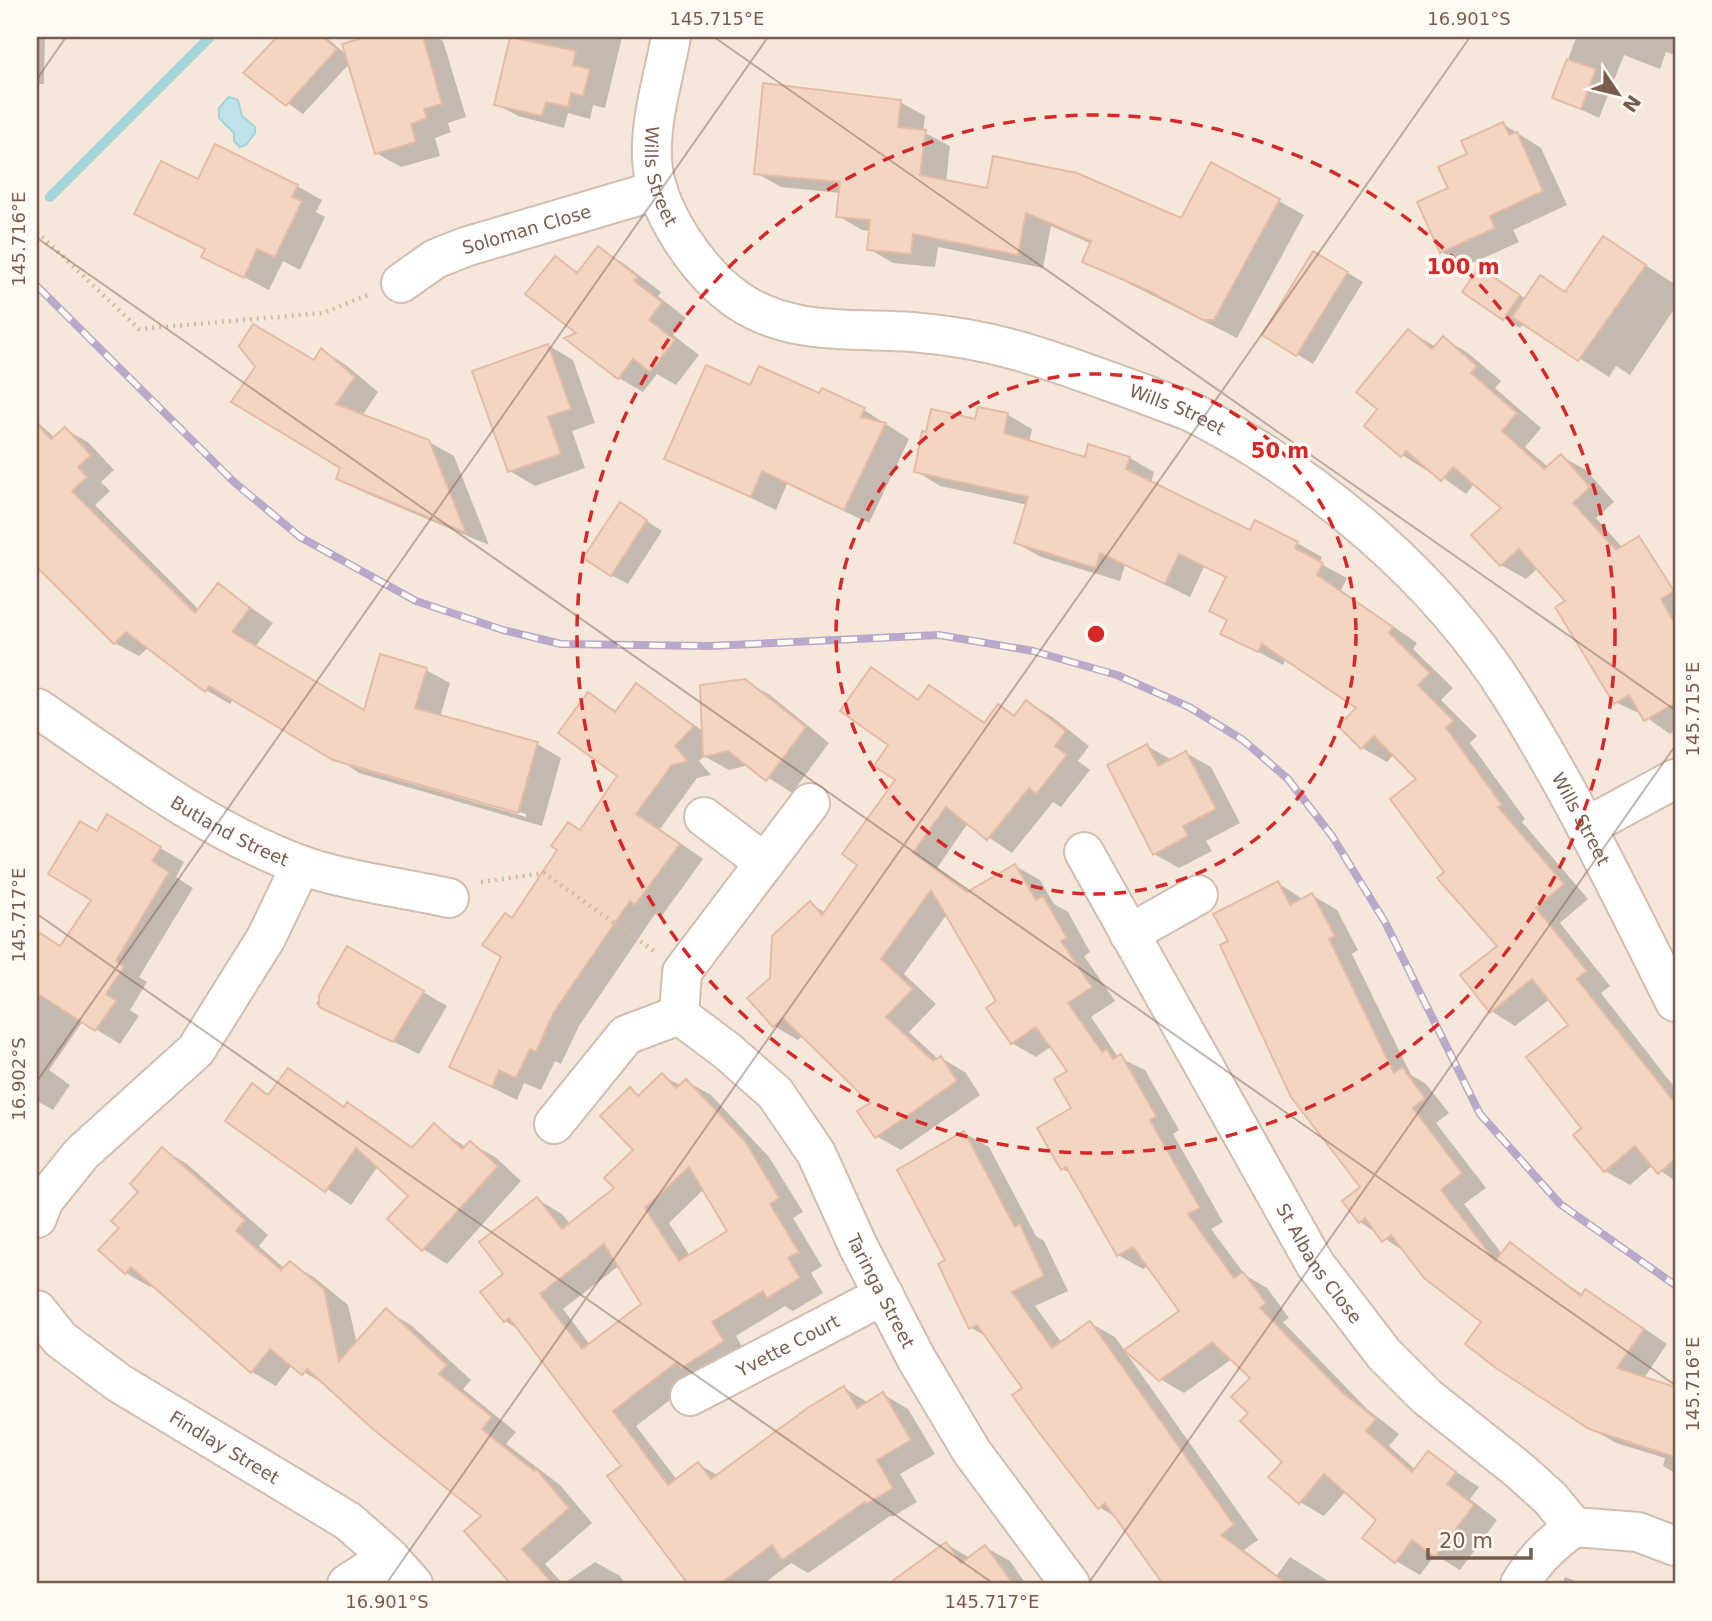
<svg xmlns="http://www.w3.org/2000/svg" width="1712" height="1621" font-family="'DejaVu Sans',sans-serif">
  <rect width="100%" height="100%" fill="#fdf6ec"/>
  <path fill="#f5e8da" d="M37,37H1675V1584H37Z"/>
  <path fill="#bfe3e8" stroke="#a5d3da" stroke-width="2" d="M229,97L238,100L242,116L255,127V133L246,145L240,147L234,141V133L219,118V108Z"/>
  <path fill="#0003" fill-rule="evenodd" d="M37,37H45L44,84H37Z
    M279,37H326L348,56L345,45L372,37H437L443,41L466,117L448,123L451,132L435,138L440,156L401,167L376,153L350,63L303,114L246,73Z
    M512,37H622L605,108L593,105L590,119L568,113L564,128L518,116L496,104Z
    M1572,37H1675V55L1666,52L1660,69L1624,55L1599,118L1554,97L1576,38Z
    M900,102L925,116L923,132L950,146L946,182L1182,220L1212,164L1304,215L1237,338L1084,261L1092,244L1051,226L1043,268L938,247L935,267L893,263L869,249L871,231L862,230L838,216L840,193L781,187L756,173Z
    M1503,124L1541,148L1567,205L1513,230L1519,242L1466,266L1442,252L1450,189Z
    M297,186L322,200L316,212L325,217L300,270L283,261L269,290L203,256L207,250L136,214Z
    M1604,239L1675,284V314L1673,311L1630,375L1616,366L1609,377L1524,323L1520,328L1504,318L1495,278L1526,299L1540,277L1567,293Z
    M599,248L623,263L661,292L658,296L686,318L673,335L699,355L676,385L657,374L643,392L619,378L568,338L580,334L555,258L580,273Z
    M1314,253L1363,282L1313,364L1264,334Z
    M1409,331L1436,347L1443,338L1468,353L1501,381L1495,388L1541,428L1525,447L1548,467L1561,456L1586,470L1614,502L1596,518L1623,548L1629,544L1654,558L1675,597V731L1670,734L1643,715L1615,702L1568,601L1538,568L1526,579L1501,565L1504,508L1475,483L1466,494L1428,467L1426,470L1402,455L1380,409Z
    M548,345L573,360L595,423L572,431L585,468L535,486L510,471Z
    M322,350L346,365L378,392L362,416L429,442L454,456L489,545L363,492L338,478L342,467L258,367L315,362Z
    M751,388L820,395L823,390L864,410L909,439L869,523L787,484L776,510L666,458Z
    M980,409L1008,415L1032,429L1029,442L1086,459L1130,458L1154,472L1151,483L1251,532L1297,543L1322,557L1319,563L1347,578L1341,590L1417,643L1413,649L1453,688L1441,700L1477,736L1470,743L1525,819L1522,822L1588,899L1560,923L1610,986L1601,993L1675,1088V1181L1653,1165L1630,1185L1605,1171L1584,1128L1570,1025L1550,999L1515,1026L1491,1011L1499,946L1446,873L1419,779L1394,754L1387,762L1362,748L1340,726L1359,708L1286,658L1283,665L1223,633L1229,620L1228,578L1204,567L1190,597L1125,565L1120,581L1041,557L1016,543L1028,505L940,486L916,471L977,421Z
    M37,422L55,438L65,429L89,443L114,470L101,482L110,491L95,505L199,610L218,585L273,623L255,647L365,713L426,670L450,683L440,717L537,744L561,758L542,826L359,773L347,765L526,817V814L334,758L234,698L230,704L206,690L149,647L139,656L115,643L37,558Z
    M636,514L662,531L628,584L611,575Z
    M871,670L920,701L930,687L986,723L999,706L1016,716L1027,702L1051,716L1089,746L1078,761L1090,770L1061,807L1053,802L1012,853L968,823L937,868L970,893L1015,866L1040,880L1054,904L1068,912L1090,952L1084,956L1115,1001L1091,1017L1118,1057L1145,1070L1179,1130L1173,1134L1223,1222L1211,1229L1245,1275L1267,1288L1289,1318L1283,1322L1367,1409L1399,1434L1389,1446L1416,1470L1428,1453L1479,1487L1470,1499L1497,1520L1460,1570L1435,1555L1420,1575L1396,1561L1378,1520L1346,1491L1324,1516L1300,1502L1284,1462L1250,1413L1253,1378L1232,1359L1184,1393L1160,1379L1181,1311L1149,1265L1143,1269L1118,1255L1072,1174L1062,1169L1073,1109L1070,1072L1052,1046L1036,1057L1012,1043L998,1002L947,914L904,974L936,1004L909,1032L938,1059L941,1058L965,1072L980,1095L901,1150L876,1136L872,1103L803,1035L798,1040L774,1026L771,979L811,904L826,913L860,865L897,780Z
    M745,681L770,695L829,743L792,793L749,765L729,770L704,756L699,761L711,775L697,778L660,829L703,859L661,917L655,914L579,1026L561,1064L555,1061L541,1090L524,1083L517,1100L451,1067L503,957L513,920L620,776L589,694L618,712L636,686L703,731Z
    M1147,746L1172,760L1186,753L1211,767L1240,823L1206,841L1212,851L1179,868L1154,854Z
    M108,817L184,862L176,877L193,888L139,977L147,982L130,1010L139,1016L120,1044L83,1021L49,1070L70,1085L53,1110L37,1101V932L62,948L93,899L97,833Z
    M1278,883L1304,900L1312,895L1337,910L1358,950L1352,954L1411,1075L1426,1084L1449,1113L1436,1123L1486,1188L1464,1204L1502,1254L1510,1244L1583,1295L1586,1291L1610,1305L1667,1344L1644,1378L1675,1389V1473L1663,1466L1665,1458L1616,1443L1590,1428L1484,1322L1408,1254L1360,1222L1363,1187L1230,942Z
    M348,948L447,1006L419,1054L316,1004Z
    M288,1070L345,1107L348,1104L372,1118L414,1148L434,1126L466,1147L470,1143L495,1157L521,1181L447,1264L423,1249L410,1196L378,1166L351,1205L227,1121L252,1085L270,1095Z
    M663,1076L681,1086L686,1081L711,1095L769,1157L803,1212L793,1218L822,1266L811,1273L823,1293L793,1311L785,1306L736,1336L747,1355L700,1377L636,1426L677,1480L698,1464L719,1476L844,1388L869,1403L883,1394L908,1409L935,1454L900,1474L917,1502L892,1517L890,1516L808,1573L791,1563L763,1584H690L609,1477L623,1467L519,1329L505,1321L506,1274L537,1199L562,1214L570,1224L616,1188L635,1150L630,1090L641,1096ZM704,1189L730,1232L690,1256L669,1223ZM620,1265L644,1304L590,1345L563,1309Z
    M964,1133L989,1147L1036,1236L1044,1241L1068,1291L1035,1306L1062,1343L1090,1323L1115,1337L1258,1540L1244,1550L1277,1575L1290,1557L1333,1584H1165L1117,1518L1099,1507L989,1338L970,1327L947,1261Z
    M163,1150L187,1164L268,1235L259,1246L285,1269L290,1263L315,1278L348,1305L357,1344L387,1311L411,1325L471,1380L463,1389L516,1432L506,1444L560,1485L592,1523L545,1564L563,1584L595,1562L620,1576L625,1584H514L467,1531L484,1516L329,1387L292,1365L276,1386L252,1372L153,1284L150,1287L126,1273L121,1228Z
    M946,1544L970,1558L985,1547L1010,1561L1026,1584H891Z
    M1565,1577L1584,1584H1562Z"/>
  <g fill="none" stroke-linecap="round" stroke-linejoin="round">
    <path stroke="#a5d3da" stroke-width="10" d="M50,197L210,37"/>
  </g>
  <path fill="#f3d5c3" stroke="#e6bba3" stroke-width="2" fill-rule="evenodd" d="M277,37H323L337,49L286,106L243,73Z
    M366,37H423L442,104L424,109L427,118L411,124L416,142L375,154L342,44Z
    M510,37L576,51L573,65L590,69L583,96L571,93L568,107L546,102L542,116L494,105Z
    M1567,59L1596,69L1581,109L1552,98Z
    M763,83L901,100L898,127L926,130L920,175L987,188L993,156L1077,173L1181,218L1211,162L1280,199L1214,320H1203L1147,290L1082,262L1091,241L1026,213L1018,255L913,234L911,254L867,250L870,220L836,217L840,182L754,174Z
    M1503,122L1509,135L1517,132L1543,191L1490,216L1495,228L1440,253L1417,202L1448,188L1438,167L1467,154L1461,141Z
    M215,144L298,185L292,197L302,201L275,257L257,249L244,278L201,257L205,249L134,214L161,161L198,179Z
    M1603,236L1646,265L1578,361L1512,317L1540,275L1565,292Z
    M598,246L638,277L634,281L662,302L649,320L675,340L650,372L633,359L618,379L564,338L576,333L525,294L555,256L577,273Z
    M1313,251L1348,272L1296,356L1262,335Z
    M1479,267L1520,295L1503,320L1462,292Z
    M253,324L314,360L321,348L355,377L336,404L429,440L466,533L336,479L340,468L231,402L255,367L239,346Z
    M1408,329L1432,349L1443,336L1477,366L1471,373L1517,413L1502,431L1544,469L1561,454L1590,487L1573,503L1616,550L1639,536L1674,591L1661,599L1675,624V703L1644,721L1629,695L1614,704L1555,607L1565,601L1519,549L1500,566L1471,535L1501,508L1453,467L1441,481L1406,451L1401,457L1364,426L1377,409L1356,392Z
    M548,344L571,409L548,417L561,454L508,472L472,371Z
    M706,365L750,385L759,366L819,393L822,388L865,408L861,417L886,423L844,510L762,471L751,497L664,459Z
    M978,407L1008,413L1004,433L1085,457L1088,444L1130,457L1126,469L1250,530L1255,520L1298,542L1295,548L1323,563L1317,575L1393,627L1389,633L1430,673L1418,685L1454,721L1446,728L1502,805L1498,807L1564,884L1536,908L1587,971L1577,979L1675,1103V1159L1658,1174L1635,1146L1604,1172L1573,1135L1581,1128L1526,1057L1568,1025L1532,979L1490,1013L1460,975L1497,946L1437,878L1444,872L1390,799L1416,779L1374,736L1361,749L1338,726L1356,708L1262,644L1258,652L1220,634L1227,620L1209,611L1226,577L1179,554L1165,584L1100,553L1096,568L1014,543L1028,497L914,472L922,431L926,432L931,409L975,419Z
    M37,424L51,439L65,427L91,455L78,467L87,477L72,491L195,613L218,583L250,608L232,632L364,710L380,654L427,668L415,708L538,742L518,813L333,760L209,686L205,692L126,632L114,644L37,567Z
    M620,502L647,520L611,576L583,558Z
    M871,667L918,700L929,685L984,723L998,704L1014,716L1026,700L1066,731L1055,746L1067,755L1036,794L1029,788L987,840L946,807L913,853L967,892L1015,864L1036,900L1043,896L1067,938L1061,941L1092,987L1068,1003L1102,1052L1107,1049L1113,1059L1121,1054L1156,1116L1150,1120L1200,1208L1188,1214L1234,1278L1243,1272L1266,1303L1260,1308L1343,1393L1376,1419L1366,1431L1412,1472L1428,1451L1456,1472L1447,1484L1474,1505L1435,1557L1412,1540L1395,1563L1362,1538L1376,1520L1324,1474L1299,1504L1268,1477L1282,1462L1240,1421L1248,1413L1231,1397L1250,1378L1212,1342L1159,1381L1124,1350L1179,1311L1133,1247L1117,1256L1066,1167L1061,1170L1037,1128L1071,1108L1054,1079L1067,1071L1036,1027L1011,1044L986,1008L996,1001L931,890L881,959L913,989L886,1017L933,1061L941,1056L957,1081L875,1138L857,1111L870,1103L783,1018L773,1027L747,998L770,978L772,936L810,901L822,915L857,865L842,854L895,780L874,766L888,745L840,711Z
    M745,679L806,727L766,781L728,751L703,757L700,685Z
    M636,683L694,726L675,746L688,761L672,765L636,814L680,844L635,905L630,901L554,1012L536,1052L530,1049L516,1078L499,1070L492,1087L449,1067L501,957L482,945L505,913L512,918L557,850L551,846L568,822L580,830L617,776L558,733L588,692L615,712Z
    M1147,744L1158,766L1186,751L1216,809L1183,826L1188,836L1153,855L1107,765Z
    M107,814L161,847L152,861L169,872L116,961L124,967L106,994L116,1001L95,1031L37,993V931L60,946L91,900L48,874L80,821L97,831Z
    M1278,881L1290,905L1312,893L1335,936L1329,939L1394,1073L1402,1067L1425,1098L1413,1108L1462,1173L1441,1190L1495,1261L1510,1242L1581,1296L1585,1289L1644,1329L1617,1368L1675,1387V1457L1589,1429L1496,1368L1465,1344L1481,1322L1424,1278L1391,1235L1382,1242L1365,1218L1359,1223L1342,1201L1360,1187L1291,1097L1220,945L1228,941L1213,914Z
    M347,946L424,991L393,1042L319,1007V995Z
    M288,1068L344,1107L347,1102L412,1148L434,1123L462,1149L470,1141L498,1166L422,1251L387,1219L408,1196L356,1148L325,1192L225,1121L252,1083L268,1095Z
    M662,1073L676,1088L686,1079L745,1141L779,1198L770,1204L799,1252L788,1258L800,1278L767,1298L763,1291L712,1322L724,1341L681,1368L677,1362L613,1411L668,1485L698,1462L711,1479L809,1407L844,1386L857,1408L883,1392L911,1440L877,1460L893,1488L866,1504L865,1502L782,1560L772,1545L720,1584H688L607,1476L621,1466L509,1318L504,1322L480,1292L503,1274L479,1242L537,1197L562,1229L614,1188L604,1178L633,1150L600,1116L630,1087L638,1096ZM689,1167L727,1231L679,1261L645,1208ZM604,1244L641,1304L582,1349L540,1294Z
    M964,1131L1015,1227L1020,1224L1044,1276L1012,1292L1052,1348L1090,1321L1234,1525L1221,1535L1287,1584H1163L1105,1503L1098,1509L1037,1430L1012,1395L1022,1388L977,1325L969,1329L938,1264L945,1260L897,1170Z
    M162,1147L245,1220L236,1231L281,1270L290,1261L324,1289L339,1361L386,1308L447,1365L439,1374L492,1417L482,1429L534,1471L536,1469L569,1508L522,1549L553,1584H511L464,1531L481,1516L374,1430L307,1369L302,1375L270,1349L251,1373L131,1267L125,1274L98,1250L119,1228L111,1221L138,1192L130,1184Z
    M946,1542L961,1563L985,1545L1013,1584H888Z"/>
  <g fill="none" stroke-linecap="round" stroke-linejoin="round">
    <g stroke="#d1beb0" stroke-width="42">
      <g id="street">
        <path id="s1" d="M671,37C664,76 650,119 652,159C654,209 699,274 739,301C791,336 853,328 912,332C948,335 984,341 1019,351C1061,363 1102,379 1144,394C1162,402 1183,407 1201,417C1322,481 1437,578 1510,694C1572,793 1623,898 1675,1002"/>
        <path id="s2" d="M401,283L435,259L465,247L658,190"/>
        <path id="s3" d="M37,708C120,764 204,829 298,864C340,880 404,888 449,898"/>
        <path id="s4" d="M810,803L682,972L679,1015L726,1050L775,1093L816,1153L858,1246L916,1358L972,1452L1070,1584"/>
        <path d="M704,817L765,863"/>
        <path d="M1586,827L1675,779"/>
        <path id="s5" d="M1084,852L1315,1264L1384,1354L1427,1397L1520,1471L1550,1498L1574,1527L1638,1532L1675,1546"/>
        <path d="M1129,934L1198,895"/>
        <path d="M554,1124L626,1035L679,1015"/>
        <path d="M37,1218L44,1200L82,1153L196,1050L266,938L301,865"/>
        <path id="s6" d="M37,1310L60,1339L119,1383L348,1521L389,1557L413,1584"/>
        <path id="s7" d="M690,1396L884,1295"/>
        <path d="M347,1584L389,1557"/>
        <path d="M1520,1584C1534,1560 1551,1544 1574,1527"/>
      </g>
    </g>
    <path stroke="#d9b8a5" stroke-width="4.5" stroke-dasharray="2 5" stroke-linecap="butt" d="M37,232L139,329L323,313L368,295
      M481,882L544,873L654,951"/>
    <use href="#street" stroke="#fff" stroke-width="38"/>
    <g stroke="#b9a8c9" stroke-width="8">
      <path id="rail" d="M37,286L234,482L300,537L416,601L503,630L561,644L710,646L939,635L1033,651L1117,675L1189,707L1243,740L1288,779L1332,836L1385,922L1480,1114L1560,1204L1675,1285"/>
    </g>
    <use href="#rail" stroke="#fffaf3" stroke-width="5" stroke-dasharray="16" stroke-linecap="butt"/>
  </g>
  <path fill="none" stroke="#7a5c4d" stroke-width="2" stroke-opacity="0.45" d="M714,37L1675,710M37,79L66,37M37,238L1675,1385M37,914L994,1584M37,1081L768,37M386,1584L1470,37M1088,1584L1675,746"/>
  <g fill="none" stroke="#d62828" stroke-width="3.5" stroke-dasharray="12 9">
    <circle cx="1096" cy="634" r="260"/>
    <circle cx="1096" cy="634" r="519"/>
  </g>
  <g text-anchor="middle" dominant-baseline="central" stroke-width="7" stroke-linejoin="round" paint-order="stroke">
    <g font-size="18" fill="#7a5c4d" stroke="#fffaf3">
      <text stroke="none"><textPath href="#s1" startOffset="142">Wills Street</textPath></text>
      <text stroke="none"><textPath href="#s2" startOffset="138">Soloman Close</textPath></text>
      <text stroke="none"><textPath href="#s1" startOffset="751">Wills Street</textPath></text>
      <text stroke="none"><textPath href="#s1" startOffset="1339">Wills Street</textPath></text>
      <text stroke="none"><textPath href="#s3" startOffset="229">Butland Street</textPath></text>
      <text stroke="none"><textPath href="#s5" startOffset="474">St Albans Close</textPath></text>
      <text stroke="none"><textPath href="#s4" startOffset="604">Taringa Street</textPath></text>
      <text stroke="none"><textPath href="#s7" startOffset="110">Yvette Court</textPath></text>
      <text stroke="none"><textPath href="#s6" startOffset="234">Findlay Street</textPath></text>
    </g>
  </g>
  <circle cx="1096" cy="634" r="10" fill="#d62828" stroke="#fffaf3" stroke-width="3.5"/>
  <g font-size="21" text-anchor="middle" font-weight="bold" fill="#d62828" stroke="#fffaf3" stroke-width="7" stroke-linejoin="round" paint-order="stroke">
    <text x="1463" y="274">100 m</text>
    <text x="1280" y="458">50 m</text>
  </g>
  <rect width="1712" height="1621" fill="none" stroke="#fffaf3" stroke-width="77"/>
  <g transform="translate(1618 94) rotate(125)" stroke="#fffaf3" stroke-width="5" paint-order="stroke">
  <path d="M0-5L12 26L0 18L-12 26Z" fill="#7a5c4d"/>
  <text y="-10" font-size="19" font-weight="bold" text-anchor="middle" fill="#7a5c4d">N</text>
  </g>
  <path d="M1428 1548v10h103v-10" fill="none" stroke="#7a5c4d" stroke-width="3.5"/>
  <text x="1439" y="1548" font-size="21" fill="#7a5c4d" stroke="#fffaf3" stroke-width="5" paint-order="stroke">20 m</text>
  <rect x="38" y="38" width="1636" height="1544" fill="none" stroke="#7a5c4d" stroke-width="2.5"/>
  <g font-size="18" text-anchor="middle" fill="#7a5c4d">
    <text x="717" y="25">145.715°E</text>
    <text x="1469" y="25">16.901°S</text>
    <text transform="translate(19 239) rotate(-90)" y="6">145.716°E</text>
    <text transform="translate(1693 709) rotate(-90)" y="6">145.715°E</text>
    <text transform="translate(19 915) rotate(-90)" y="6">145.717°E</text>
    <text transform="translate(19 1079) rotate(-90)" y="6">16.902°S</text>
    <text transform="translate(1693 1384) rotate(-90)" y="6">145.716°E</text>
    <text x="387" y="1608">16.901°S</text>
    <text x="992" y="1608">145.717°E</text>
  </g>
</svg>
